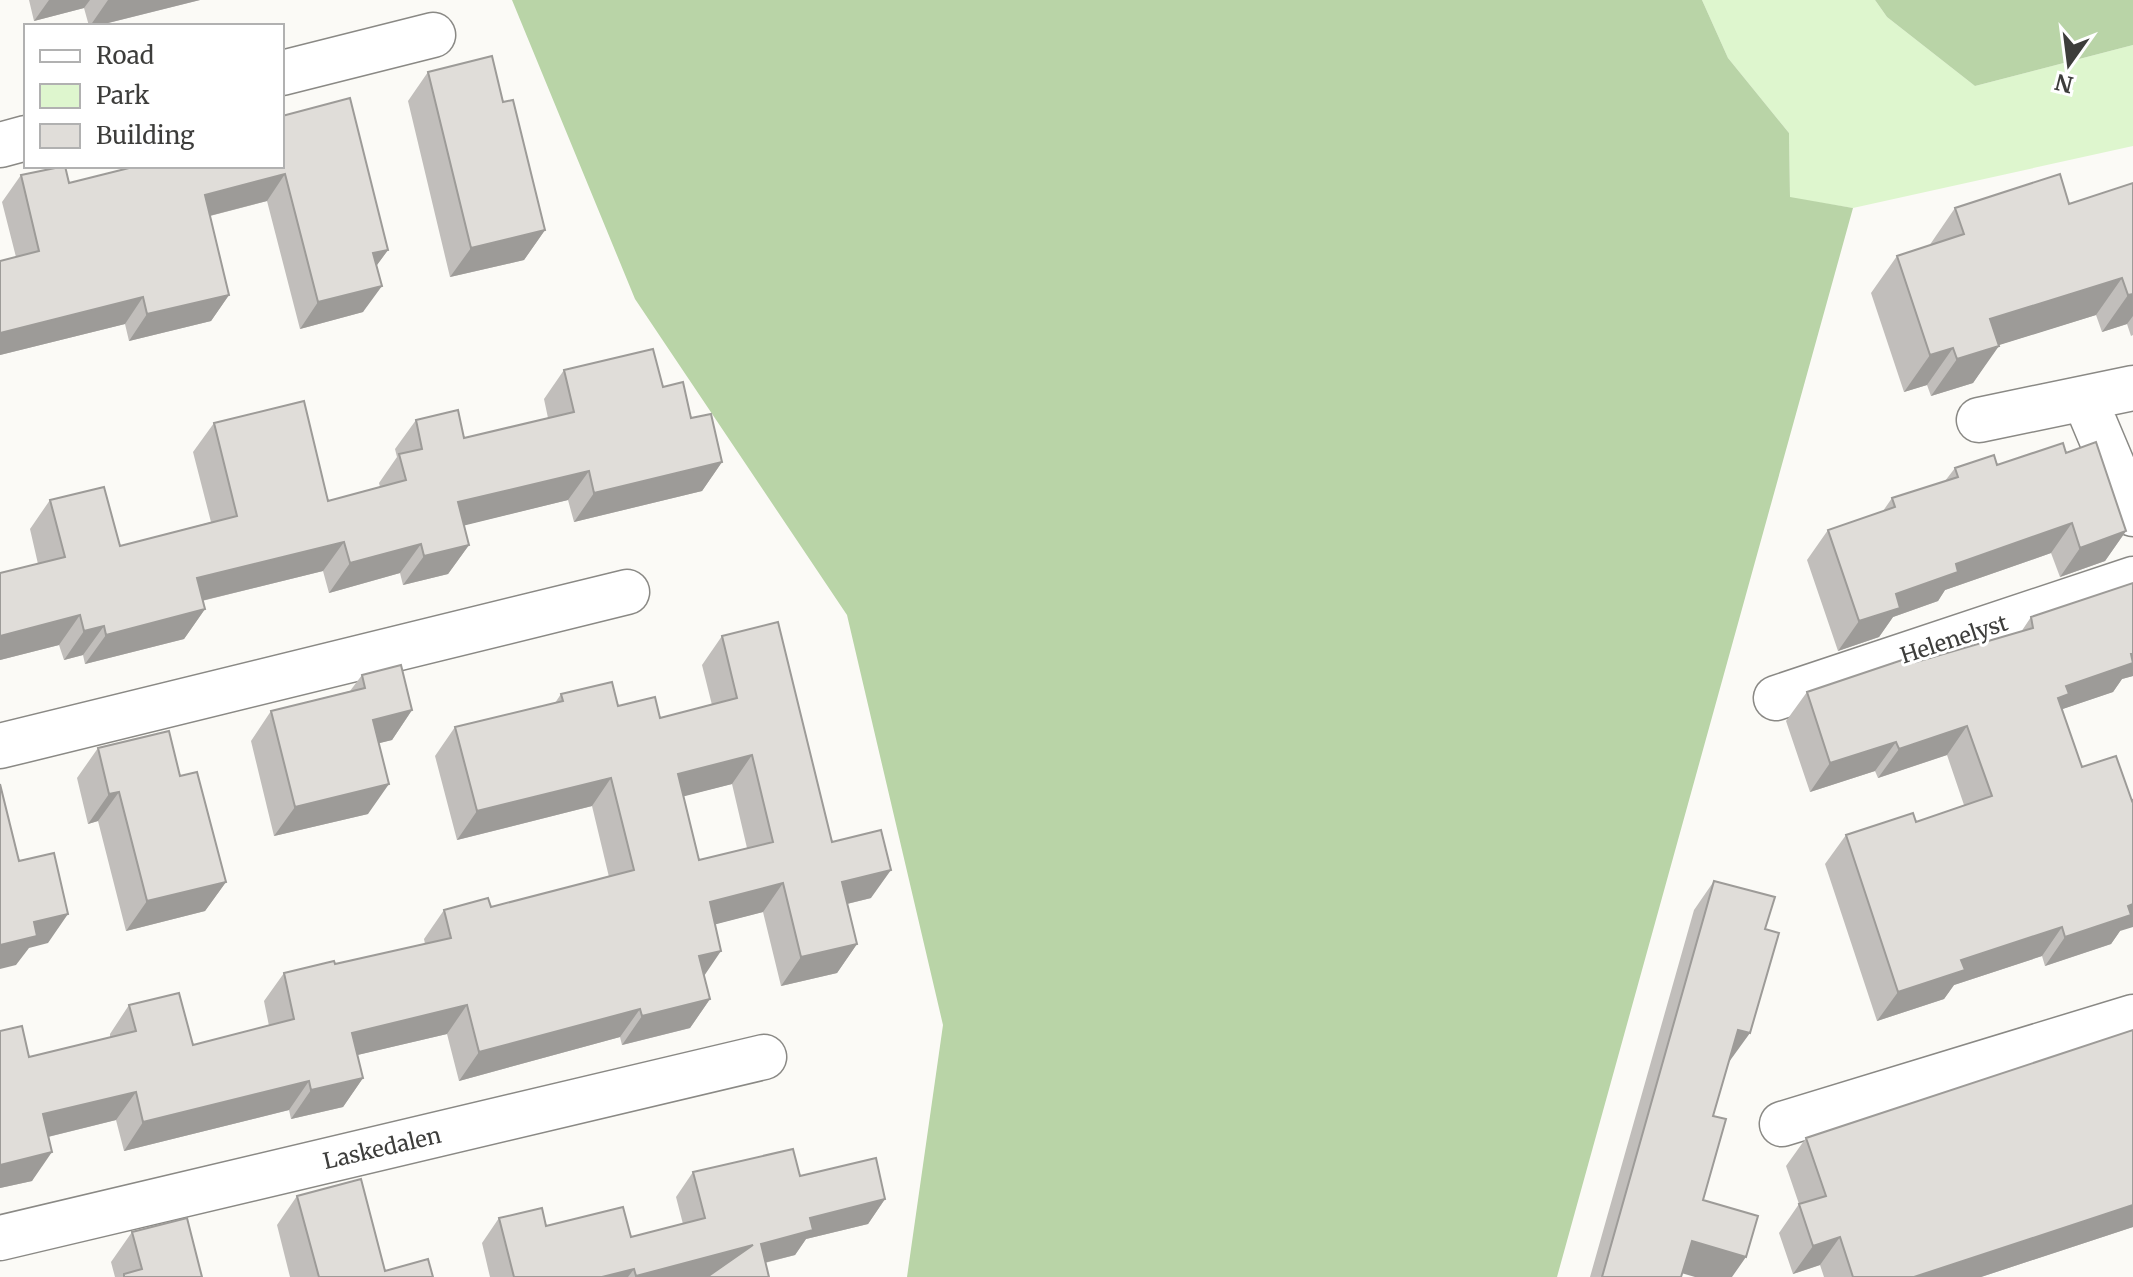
<svg xmlns="http://www.w3.org/2000/svg" width="2133" height="1277" font-family="Merriweather,serif">
  <rect width="100%" height="100%" fill="#fbfaf6"/>
  <path fill="#def6ce" d="M1702,0H1875L1887,17L1975,86L2133,45V146L1853,208L1790,198L1789,133L1728,58Z"/>
  <path fill="#b9d4a7" d="M512,0H1702L1728,58L1789,133L1790,197L1853,208L1557,1277H907L943,1025L847,615L635,299Z
    M1875,0H2133V45L1975,86L1887,17Z"/>
  <g fill="none" stroke-linecap="round" stroke-linejoin="round">
    <g stroke="#8a8985" stroke-width="47">
      <path id="minor" d="M282,73L433,35
        M0,145L26,138
        M2085,400L2133,514
        M1979,420L2133,388
        M1776,698L2133,579
        M0,746L627,592
        M1782,1124L2133,1017
        M0,1238L764,1057"/>
    </g>
    <use href="#minor" stroke="#fff" stroke-width="44"/>
  </g>
  <path fill="#c1bebb" fill-rule="evenodd" d="M29,0H200L96,26H89L84,8L34,21Z
    M428,72L503,102L545,230L524,260L450,277L408,101Z
    M282,166L388,250L376,266L363,312L300,329L267,201L210,216L229,295L211,321L129,341L125,324L0,355V261L16,257L2,202L21,175L69,183Z
    M2133,183V335L2131,336L2127,324L2102,332L2096,315L1998,345L1973,383L1931,396L1927,385L1904,392L1871,293L1897,256L1929,246L1955,208L2069,204Z
    M564,370L663,387L691,418L722,462L702,491L574,522L568,500L464,525L469,545L448,574L403,585L400,573L329,593L323,571L202,601L205,609L184,639L85,664L83,655L64,660L59,645L0,660V573L38,564L30,529L50,500L120,546L211,522L193,452L214,423L328,501L380,487L379,483L397,457L395,449L416,420L464,438L548,418L544,399Z
    M2066,453L2126,531L2105,561L2060,577L2051,553L1945,590L1938,601L1893,617L1879,637L1838,651L1807,560L1828,530L1883,511L1892,498L1945,481L1955,468L1997,465Z
    M2133,583V676L2122,679L2113,692L2062,709L2120,931L2111,944L2045,966L2042,956L1954,985L1944,999L1877,1021L1825,864L1846,835L1916,822L1964,805L1947,755L1878,778L1875,771L1810,792L1786,721L1807,692L2021,632L2031,617Z
    M722,636L832,842L871,898L847,904L857,944L837,973L781,986L763,912L715,924L704,976L710,999L690,1028L622,1045L620,1037L459,1081L447,1034L357,1055L363,1078L343,1107L291,1119L289,1110L124,1151L116,1120L48,1137L32,1181L0,1188V1031L29,1057L110,1038V1034L129,1005L193,1045L269,1026L264,1001L284,973L335,964L425,944L424,939L444,910L491,907L609,877L592,806L457,840L435,756L455,727L555,703L561,694L618,706L660,718L712,705L702,665ZM732,784L747,848L699,860L683,796Z
    M362,675L412,710L392,740L379,743L368,814L274,836L251,741L271,711L350,691Z
    M98,748L180,776L226,882L205,911L126,931L98,821L88,824L77,778Z
    M1714,881L1729,1062L1713,1116L1681,1277H1590L1694,910Z
    M2133,1030V1227L1981,1277H1824L1820,1265L1793,1274L1779,1233L1799,1204L1786,1166L1806,1138Z
    M693,1172L800,1176L885,1199L868,1224L806,1239L795,1255L765,1263L769,1277H490L482,1243L499,1218L546,1226L631,1237L683,1224L676,1197Z
    M297,1196L385,1271L433,1277H290L277,1225Z
    M132,1232L202,1277H115L111,1262Z"/>
  <path fill="#9d9b98" d="M49,0H90L84,8L34,21Z
    M108,0H200L96,26H90Z
    M285,174L267,201L186,222L205,195Z
    M545,230L524,260L450,277L471,248Z
    M388,250L369,276L373,253Z
    M2122,278L2096,315L1964,356L1990,319Z
    M382,286L363,312L300,329L318,302Z
    M2133,294V316L2127,324L2102,332L2128,295Z
    M229,295L211,321L129,341L147,314Z
    M143,297L125,324L0,355V333Z
    M1999,346L1973,383L1931,396L1957,359Z
    M1953,348L1927,385L1904,392L1930,355Z
    M722,462L702,491L574,522L594,493Z
    M589,471L568,500L438,532L458,502Z
    M2072,523L2051,553L1945,590L1938,601L1893,617L1879,637L1838,651L1859,621L1896,594L1956,564Z
    M2126,531L2105,561L2060,577L2080,548Z
    M344,542L323,571L176,607L197,578Z
    M421,544L400,573L329,593L350,563Z
    M469,545L448,574L403,585L424,556Z
    M205,609L184,639L85,664L106,635Z
    M80,615L59,645L0,660V636Z
    M104,626L83,655L64,660L84,631Z
    M2133,654V676L2122,679L2113,692L2057,711L2038,727L2066,686Z
    M412,710L392,740L352,750L373,720Z
    M1967,726L1947,755L1878,778L1899,749Z
    M1896,742L1875,771L1810,792L1830,763Z
    M752,755L732,784L658,803L678,774Z
    M611,778L592,806L457,840L477,811Z
    M389,784L368,814L274,836L295,807Z
    M119,792L98,821L88,824L109,794Z
    M891,870L871,898L822,910L842,882Z
    M226,882L205,911L126,931L147,901Z
    M783,883L763,912L690,931L710,902Z
    M2133,904V927L2120,931L2111,944L2045,966L2065,937Z
    M68,914L48,943L29,948L16,965L0,969V945L34,922Z
    M2062,927L2042,956L1954,985L1944,999L1877,1021L1898,992L1961,960Z
    M857,944L837,973L781,986L801,957Z
    M721,951L702,979L699,956Z
    M710,999L690,1028L622,1045L642,1016Z
    M467,1005L447,1034L332,1061L352,1033Z
    M640,1009L620,1037L459,1081L479,1052Z
    M1738,1030L1750,1033L1729,1062Z
    M363,1078L343,1107L291,1119L311,1090Z
    M309,1081L289,1110L124,1151L143,1122Z
    M136,1092L116,1120L23,1143L43,1114Z
    M52,1152L32,1181L0,1188V1165Z
    M885,1199L868,1224L806,1239L795,1255L743,1268L761,1244L810,1218Z
    M2133,1205V1227L1981,1277H1914Z
    M1840,1237L1820,1265L1793,1274L1813,1246Z
    M1692,1241L1746,1257L1732,1277H1695L1671,1270Z
    M753,1245L711,1277H635L636,1276Z
    M634,1269L628,1277H602Z"/>
  <path fill="#e0ddd9" stroke="#9d9b98" stroke-width="2" fill-rule="evenodd" d="M492,56L503,102L513,100L545,230L471,248L428,72Z
    M350,98L388,250L373,253L382,286L318,302L285,174L205,195L229,295L147,314L143,297L0,333V261L39,251L21,175L65,166L69,183L137,166H282V116Z
    M2060,174L2069,204L2133,183V294L2128,295L2122,278L1990,319L1999,346L1957,359L1953,348L1930,355L1897,256L1964,234L1955,208Z
    M653,349L663,387L683,382L691,418L711,414L722,462L594,493L589,471L458,502L469,545L424,556L421,544L350,563L344,542L197,578L205,609L106,635L104,626L84,631L80,615L0,636V573L65,557L50,500L104,487L120,546L237,516L214,423L304,401L328,501L406,480L399,454L422,449L416,420L458,410L464,438L574,412L564,370Z
    M2096,442L2126,531L2080,548L2072,523L1956,564L1958,572L1896,594L1900,608L1859,621L1828,530L1895,507L1892,498L1958,477L1955,468L1994,455L1997,465L2063,443L2066,453Z
    M2133,583V654H2131L2133,663L2066,686L2069,694L2058,698L2082,767L2116,756L2132,801L2133,800V904L2128,906L2131,915L2065,937L2062,927L1961,960L1965,970L1898,992L1846,835L1913,813L1916,822L1992,796L1967,726L1899,749L1896,742L1830,763L1807,692L1914,656L1916,662L2033,628L2031,617Z
    M778,622L832,842L881,830L891,870L842,882L857,944L801,957L783,883L710,902L721,951L699,956L710,999L642,1016L640,1009L479,1052L467,1005L352,1033L363,1078L311,1090L309,1081L143,1122L136,1092L43,1114L52,1152L0,1165V1031L22,1026L29,1057L136,1031L129,1005L179,993L193,1045L294,1019L284,973L334,961L335,964L451,938L444,910L488,898L491,907L634,870L611,778L477,811L455,727L563,701L561,694L612,682L618,706L655,697L660,718L737,698L722,636ZM752,755L773,842L699,860L678,774Z
    M401,665L412,710L373,720L389,784L295,807L271,711L365,688L362,675Z
    M169,731L180,776L197,772L226,882L147,901L119,792L109,794L98,748Z
    M0,784L19,861L54,853L68,914L34,922L37,936L0,945Z
    M1714,881L1775,897L1765,929L1779,933L1750,1033L1738,1030L1713,1116L1726,1119L1703,1200L1758,1216L1746,1257L1692,1241L1681,1277H1602Z
    M2133,1030V1205L1914,1277H1853L1840,1237L1813,1246L1799,1204L1826,1196L1806,1138Z
    M793,1149L800,1176L876,1158L885,1199L810,1218L813,1230L761,1244L769,1277H707L753,1245L636,1276L634,1269L602,1277H514L499,1218L542,1208L546,1226L623,1207L631,1237L705,1218L693,1172Z
    M361,1179L385,1271L428,1259L433,1277H319L297,1196Z
    M187,1218L202,1277H124V1274L142,1269L132,1232Z"/>
  <g text-anchor="middle" dominant-baseline="central" stroke-width="6" stroke-linejoin="round" paint-order="stroke">
    <g font-size="22" fill="#3d3d3b" stroke="#fff">
      <text transform="translate(1954 639) rotate(-18)">Helenelyst</text>
      <text transform="translate(382 1148) rotate(-13)">Laskedalen</text>
    </g>
  </g>
  <rect x="24" y="24" width="260" height="144" fill="#ffffff" stroke="#b1b1b1" stroke-width="2"/>
  <rect x="40" y="50" width="40" height="12" fill="#ffffff" stroke="#b1b1b1" stroke-width="2"/>
  <text x="96" y="64" font-size="24" fill="#3d3d3b">Road</text>
  <rect x="40" y="84" width="40" height="24" fill="#def6ce" stroke="#b1b1b1" stroke-width="2"/>
  <text x="96" y="104" font-size="24" fill="#3d3d3b">Park</text>
  <rect x="40" y="124" width="40" height="24" fill="#e0ddd9" stroke="#b1b1b1" stroke-width="2"/>
  <text x="96" y="144" font-size="24" fill="#3d3d3b">Building</text>
  <g transform="translate(2069 64) rotate(194)" stroke="#ffffff" stroke-width="6" paint-order="stroke">
  <path d="M0-6L14 30L0 20L-14 30Z" fill="#3d3d3b"/>
  <text y="-12" font-size="22" font-weight="bold" text-anchor="middle" fill="#3d3d3b">N</text>
  </g>
</svg>
